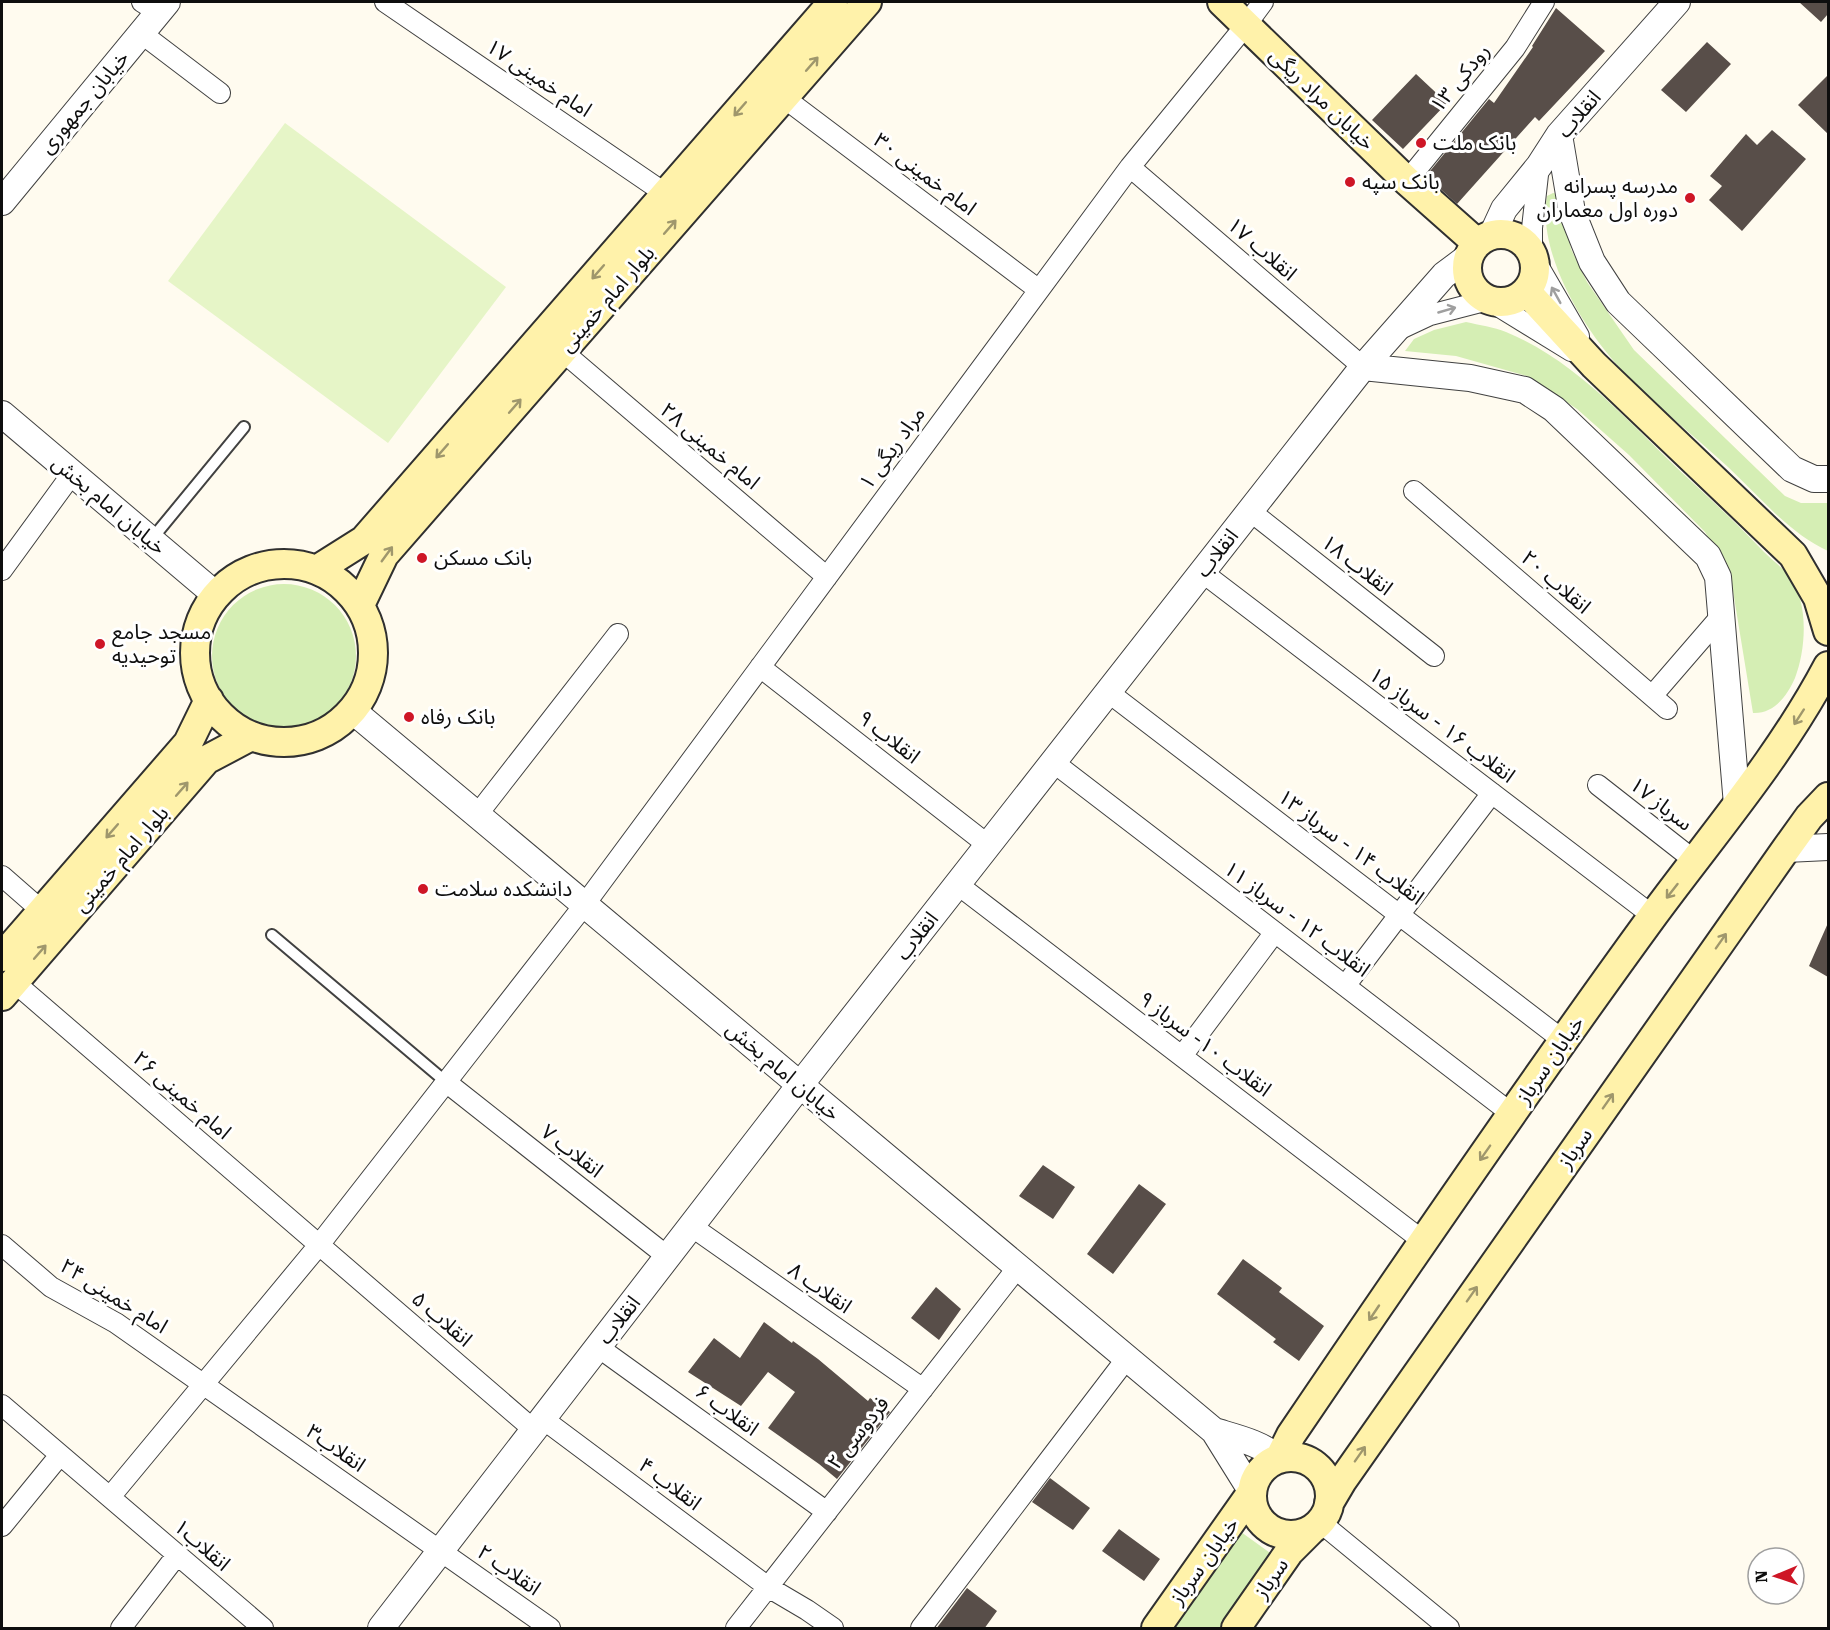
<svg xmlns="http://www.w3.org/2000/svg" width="1830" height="1630" font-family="'Roboto Serif','Noto Sans Arabic',serif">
  <rect width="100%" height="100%" fill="#fffbef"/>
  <path fill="#d5eeb4" d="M1553,193L1559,194L1571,249L1587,282L1634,350L1785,496L1801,503H1828V551C1788,532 1760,497 1728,467C1692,434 1653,403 1620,368C1583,328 1537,253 1547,196Z
    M1466,322C1479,325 1494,327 1506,332C1581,363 1634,429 1692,482C1717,505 1741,528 1764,552C1772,560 1783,568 1790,577C1809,603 1806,650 1795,678C1787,696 1774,714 1753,713L1732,585L1726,566L1705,532L1629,455L1577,409L1527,376L1456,356L1405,351L1414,339L1434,330Z
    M212 656a72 72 0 1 1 144 0a72 72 0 1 1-144 0Z
    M1241,1532L1273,1555L1222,1628H1173Z"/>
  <path fill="#e6f5c7" d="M285,123L506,287L388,443L168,281Z"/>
  <path fill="#584e49" d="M1799,2H1828V14L1821,22Z
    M1556,8L1605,51L1539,121L1535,117L1457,204L1426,176L1489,99L1494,103L1533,47L1532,46Z
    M1707,42L1731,64L1686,112L1661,90Z
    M1416,74L1447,103L1403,149L1372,120Z
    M1828,75V134L1798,105Z
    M1772,130L1806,159L1742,231L1709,200L1722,186L1710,176L1746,134L1757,145Z
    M1828,923V977L1809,966Z
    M1043,1165L1075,1187L1053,1219L1019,1196Z
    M1139,1184L1166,1204L1113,1274L1087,1254Z
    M1243,1259L1282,1288L1279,1292L1324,1326L1299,1361L1273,1342L1276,1339L1217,1294Z
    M936,1287L961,1309L939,1340L911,1318Z
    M764,1322L792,1343L793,1341L818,1359L868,1401L870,1398L890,1412L837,1479L819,1464L768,1428L795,1392L768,1372L741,1406L688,1372L714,1338L740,1358Z
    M1050,1478L1090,1508L1073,1530L1032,1502Z
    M1119,1529L1160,1559L1144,1581L1102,1551Z
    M967,1588L997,1611L984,1629H936Z"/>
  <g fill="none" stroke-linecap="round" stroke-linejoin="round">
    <g stroke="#414141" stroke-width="14">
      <path id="service" d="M151,540L244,427
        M272,935L446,1082"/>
    </g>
    <g stroke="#414141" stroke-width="22">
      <path id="minor" d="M142,2L158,12
        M385,2L666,194
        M141,33L220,93
        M783,97L1039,290
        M1539,166L1532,228V255L1579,336
        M1130,167L1363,367
        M1407,181L1515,48L1544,2
        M1398,330L1430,315L1488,300L1571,351
        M562,351L827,577
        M1414,491L1667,709
        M1250,511L1434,656
        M2,570L72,474
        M1202,572L1653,916
        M760,667L988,845
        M1108,692L1564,1041
        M1652,696L1722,615
        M1053,762L1512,1114
        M1598,785L1695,861
        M477,815L618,634
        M2,876L42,911
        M957,884L1423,1241
        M14,982L534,1430
        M1345,986L1492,793
        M1182,1056L1275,932
        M446,1082L668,1257
        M691,1226L923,1389
        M2,1245L51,1287L116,1323L550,1628
        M598,1347L827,1512
        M2,1405L263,1628
        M543,1419L768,1587L807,1610L833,1628
        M110,1497L319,1245L585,904L1130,167L1246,25L1263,2
        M1320,1522L1449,1628
        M2,1526L60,1455
        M121,1628L177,1555
        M736,1628L1018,1267
        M921,1628L1127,1358"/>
    </g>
    <g stroke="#414141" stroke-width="28">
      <path id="tertiary" d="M1559,135L1572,212L1592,262L1618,302L1792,469L1814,479H1828
        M2,202L167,2
        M1492,235L1504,209L1539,166L1559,135L1677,2
        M1363,367L1470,378L1525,390L1554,409L1708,556L1718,577L1737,805
        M2,414L216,595
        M353,711L1214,1431L1252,1492
        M1786,849L1828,847
        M1214,1431C1237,1438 1261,1443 1279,1459
        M381,1628L800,1085L1326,414L1363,367L1444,275L1468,257"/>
    </g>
    <g stroke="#303030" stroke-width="32">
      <path id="secondary" d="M1222,2L1407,181L1477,243
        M1467 268a34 34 0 1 1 68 0a34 34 0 1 1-68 0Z
        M1526,291L1594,365L1793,555L1818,598L1828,631
        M195 653a89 89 0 1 1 178 0a89 89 0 1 1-178 0Z
        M318,569L364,540L833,2
        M360,605L384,555L867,2
        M2,957L188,743L209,700
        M2,996L206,760L251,736
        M1252 1496a39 39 0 1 1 78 0a39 39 0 1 1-78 0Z
        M1279,1459L1291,1435C1409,1261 1528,1087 1652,917C1713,834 1780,757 1828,666
        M1329,1503L1342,1481L1786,849L1809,817L1828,797
        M1156,1628L1252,1492
        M1236,1628L1289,1552L1311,1530"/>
    </g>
    <use href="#service" stroke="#fff" stroke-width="10"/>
    <use href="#minor" stroke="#fff" stroke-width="20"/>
    <use href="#tertiary" stroke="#fff" stroke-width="26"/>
    <use href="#secondary" stroke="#fff2aa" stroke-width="28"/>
  </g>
  <defs><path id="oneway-shaft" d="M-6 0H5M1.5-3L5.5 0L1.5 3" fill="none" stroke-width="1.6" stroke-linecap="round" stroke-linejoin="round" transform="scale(1.5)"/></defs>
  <g stroke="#9f976c">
    <use href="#oneway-shaft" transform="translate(812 64) rotate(-49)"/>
    <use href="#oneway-shaft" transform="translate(740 109) rotate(131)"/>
    <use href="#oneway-shaft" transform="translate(670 227) rotate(-49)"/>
    <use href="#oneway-shaft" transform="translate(598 272) rotate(131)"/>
    <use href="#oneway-shaft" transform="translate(515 406) rotate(-49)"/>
    <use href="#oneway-shaft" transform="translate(442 451) rotate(131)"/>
    <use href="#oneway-shaft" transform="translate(387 554) rotate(-54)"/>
    <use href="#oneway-shaft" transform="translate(1799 717) rotate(123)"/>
    <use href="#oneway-shaft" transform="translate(182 789) rotate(-49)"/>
    <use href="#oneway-shaft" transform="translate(112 831) rotate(131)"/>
    <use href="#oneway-shaft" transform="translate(1672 891) rotate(128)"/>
    <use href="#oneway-shaft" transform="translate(1721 941) rotate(-55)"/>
    <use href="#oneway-shaft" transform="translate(40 952) rotate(-49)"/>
    <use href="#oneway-shaft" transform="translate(1608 1101) rotate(-55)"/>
    <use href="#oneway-shaft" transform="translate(1485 1153) rotate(125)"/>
    <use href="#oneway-shaft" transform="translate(1472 1294) rotate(-55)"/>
    <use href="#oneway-shaft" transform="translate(1374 1313) rotate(124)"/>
    <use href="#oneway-shaft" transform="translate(1360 1454) rotate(-55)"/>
  </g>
  <g stroke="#9f9f9f">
    <use href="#oneway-shaft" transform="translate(1556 295) rotate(-119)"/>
    <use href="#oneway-shaft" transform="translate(1447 310) rotate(-16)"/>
  </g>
  <g fill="#ce1626" stroke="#fff" stroke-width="2">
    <circle cx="1421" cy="143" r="6"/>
    <circle cx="1350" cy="182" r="6"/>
    <circle cx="1690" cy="198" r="6"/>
    <circle cx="422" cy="558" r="6"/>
    <circle cx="100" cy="644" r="6"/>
    <circle cx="409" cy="717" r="6"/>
    <circle cx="423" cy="889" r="6"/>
  </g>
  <g text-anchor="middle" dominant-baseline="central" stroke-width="6" stroke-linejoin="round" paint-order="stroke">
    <g font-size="21" fill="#0e0e0e" stroke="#fff">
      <text transform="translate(539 78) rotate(34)">امام خمینی ۱۷</text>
      <text transform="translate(1460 78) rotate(-51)">رودکی ۱۳</text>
      <text transform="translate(1322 99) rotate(44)">خیابان مراد ریگی</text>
      <text transform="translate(84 102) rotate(-50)">خیابان جمهوری</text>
      <text transform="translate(1579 114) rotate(-49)">انقلاب</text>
      <text transform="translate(925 174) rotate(37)">امام خمینی ۳۰</text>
      <text transform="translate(1262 249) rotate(41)">انقلاب ۱۷</text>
      <text transform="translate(607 299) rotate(-49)">بلوار امام خمینی</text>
      <text transform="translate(710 446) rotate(40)">امام خمینی ۲۸</text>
      <text transform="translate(892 448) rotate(-54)">مراد ریگی ۱</text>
      <text transform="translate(109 505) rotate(40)">خیابان امام بخش</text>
      <text transform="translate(1217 553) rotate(-52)">انقلاب</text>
      <text transform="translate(1357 565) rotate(38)">انقلاب ۱۸</text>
      <text transform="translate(1556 582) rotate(41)">انقلاب ۲۰</text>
      <text transform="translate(1442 725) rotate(37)">انقلاب ۱۶ - سرباز ۱۵</text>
      <text transform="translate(889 737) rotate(38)">انقلاب ۹</text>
      <text transform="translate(1661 804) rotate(38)">سرباز ۱۷</text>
      <text transform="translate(1351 847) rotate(37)">انقلاب ۱۴ - سرباز ۱۳</text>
      <text transform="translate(121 859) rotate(-49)">بلوار امام خمینی</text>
      <text transform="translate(1297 919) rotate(37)">انقلاب ۱۲ - سرباز ۱۱</text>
      <text transform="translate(917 936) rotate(-52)">انقلاب</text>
      <text transform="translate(1205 1044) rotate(37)">انقلاب ۱۰- سرباز ۹</text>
      <text transform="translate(1550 1060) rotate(-55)">خیابان سرباز</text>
      <text transform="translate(783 1071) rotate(40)">خیابان امام بخش</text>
      <text transform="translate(182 1095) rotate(41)">امام خمینی ۲۶</text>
      <text transform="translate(1575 1148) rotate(-55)">سرباز</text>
      <text transform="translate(572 1151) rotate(38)">انقلاب ۷</text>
      <text transform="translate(820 1288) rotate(35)">انقلاب ۸</text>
      <text transform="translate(114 1296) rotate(32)">امام خمینی ۲۴</text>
      <text transform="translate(442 1319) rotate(41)">انقلاب ۵</text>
      <text transform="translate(619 1320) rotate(-52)">انقلاب</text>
      <text transform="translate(727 1410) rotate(36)">انقلاب ۶</text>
      <text transform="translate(858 1433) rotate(-52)">فردوسی ۲</text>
      <text transform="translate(336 1448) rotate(35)">انقلاب۳</text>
      <text transform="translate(670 1484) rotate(37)">انقلاب ۴</text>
      <text transform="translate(202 1545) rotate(41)">انقلاب۱</text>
      <text transform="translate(1204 1561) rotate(-54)">خیابان سرباز</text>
      <text transform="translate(509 1570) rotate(35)">انقلاب ۲</text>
      <text transform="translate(1271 1578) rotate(-55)">سرباز</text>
    </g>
    <g font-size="21" fill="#0e0e0e" stroke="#fff" text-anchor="start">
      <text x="1433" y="143">بانک ملت</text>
      <text x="1362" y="182">بانک سپه</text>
      <text x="1678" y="186" text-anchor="end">مدرسه پسرانه<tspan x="1678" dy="24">دوره اول معماران</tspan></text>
      <text x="434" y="558">بانک مسکن</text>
      <text x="112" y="632">مسجد جامع<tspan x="112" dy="24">توحیدیه</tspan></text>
      <text x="421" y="717">بانک رفاه</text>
      <text x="435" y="889">دانشکده سلامت</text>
    </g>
  </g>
  <rect width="1830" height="1630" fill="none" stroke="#0e0e0e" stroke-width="6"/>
  <g transform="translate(1776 1576) rotate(268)"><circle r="28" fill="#ffffff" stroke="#9f9f9f" stroke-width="1.5"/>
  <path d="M0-4.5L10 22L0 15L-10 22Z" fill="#ce1626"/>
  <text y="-9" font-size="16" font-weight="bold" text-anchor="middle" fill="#0e0e0e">N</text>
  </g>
</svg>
